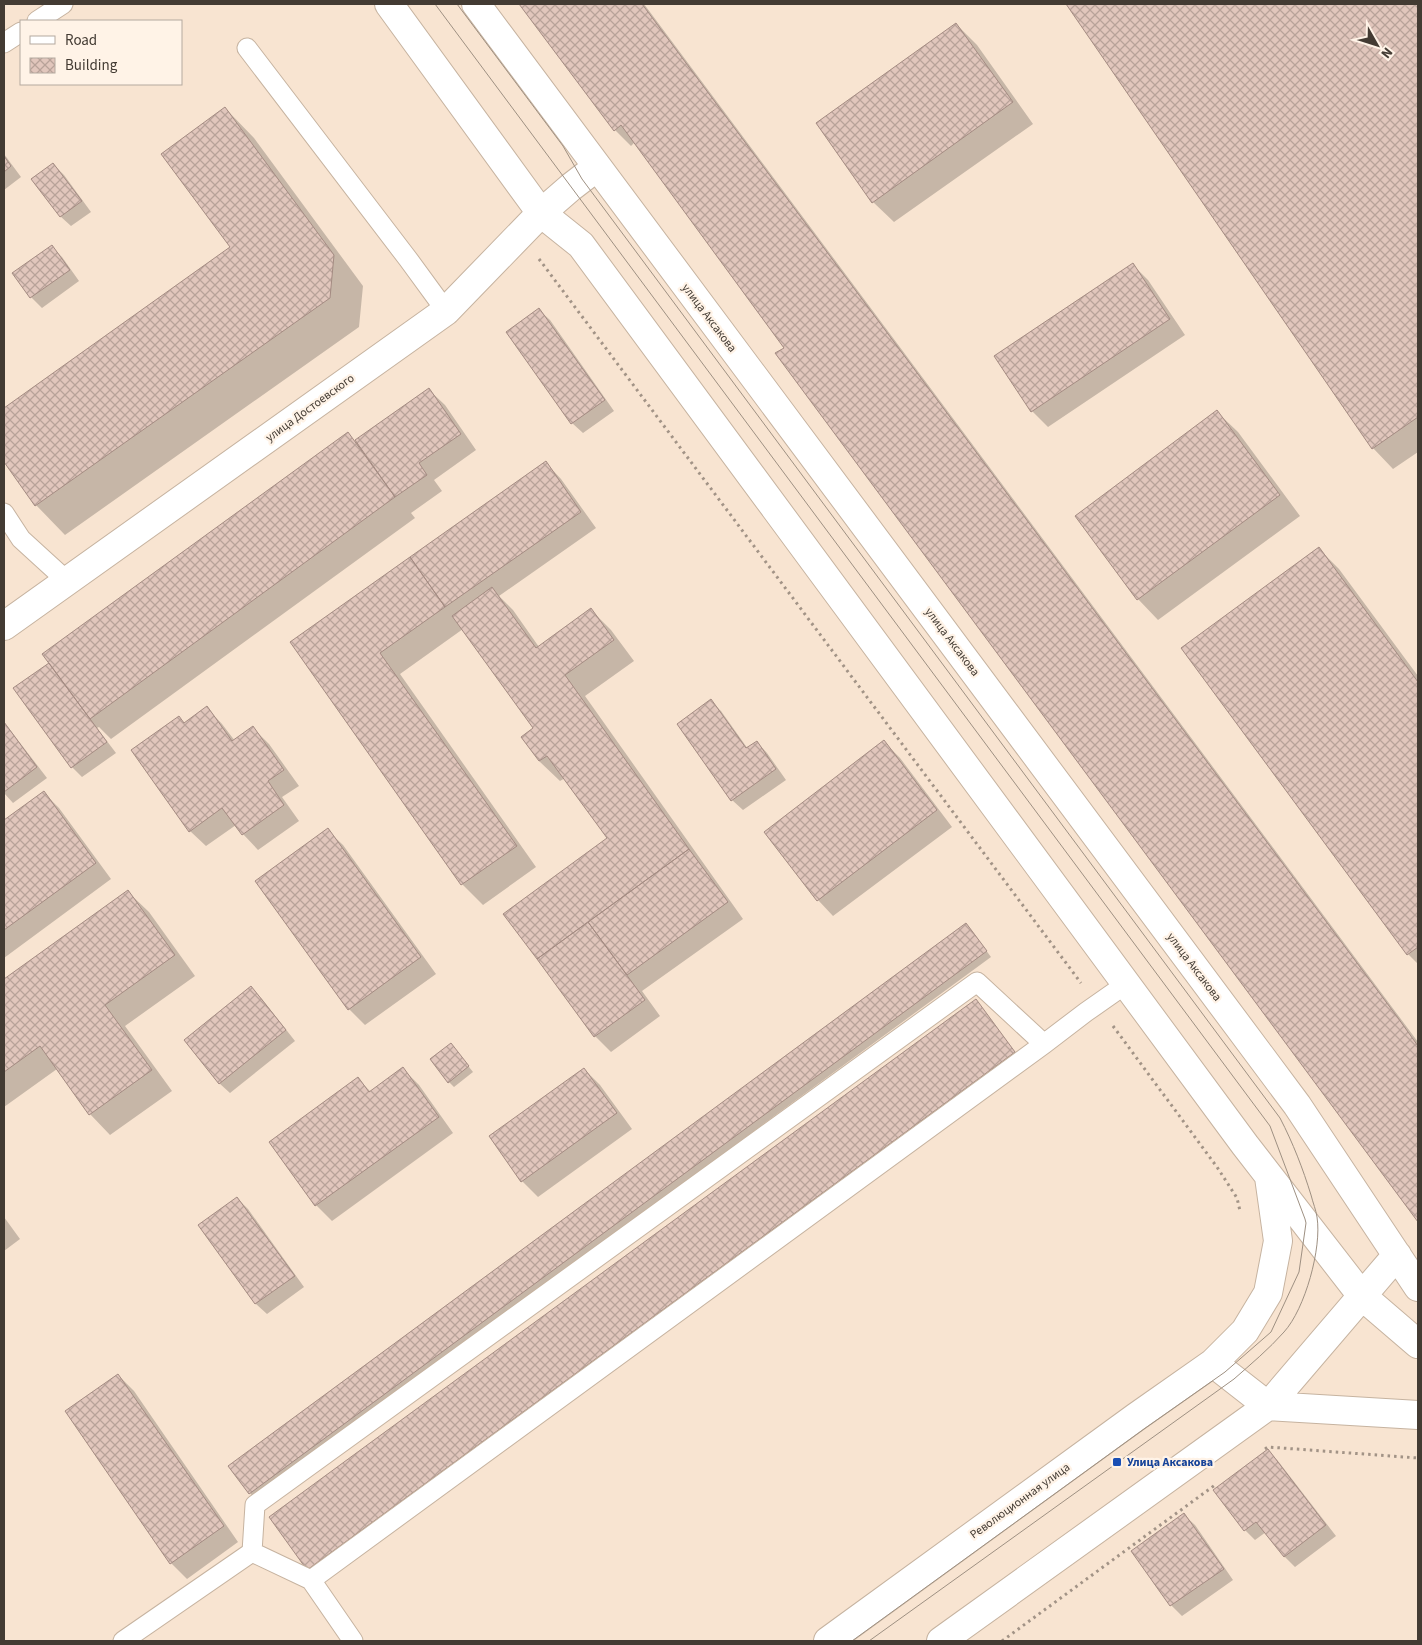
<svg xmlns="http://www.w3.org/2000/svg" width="1422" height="1645" font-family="'Source Sans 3',sans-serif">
  <defs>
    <pattern id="building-cross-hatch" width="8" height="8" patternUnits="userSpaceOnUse" patternTransform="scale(1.25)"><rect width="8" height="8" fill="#e1c6bc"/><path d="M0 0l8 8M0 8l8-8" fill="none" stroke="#b8a299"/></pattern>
  </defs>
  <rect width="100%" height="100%" fill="#f8e4d1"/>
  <path fill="#0003" d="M521,4H644L1418,1042V1220L777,353L785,348L635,142L631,146L615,130Z
    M1068,4H1418V452L1393,469L1373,448Z
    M956,24L977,45L1033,124L894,222L873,202Z
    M225,108L254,138L363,286L359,327L65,535L36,505L4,460V409L232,248Z
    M4,154L21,177L4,190Z
    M53,164L64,175L91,212L71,226L60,216Z
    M51,246L62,257L79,281L42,308L31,297L14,273Z
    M1133,265L1148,280L1185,335L1048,427L1032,411Z
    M539,310L550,320L614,411L583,433L572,423Z
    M429,390L445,405L476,450L434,480L442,491L411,513L415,518L111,739L99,727L97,728L116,753L82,777L72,767L49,665L348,434L355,442Z
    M1217,412L1238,432L1300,516L1158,620L1138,599Z
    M546,463L561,479L596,528L499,596L513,610L539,647L590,609L611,630L634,661L585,696L743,919L642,991L660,1016L611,1052L595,1036L538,959L608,838L565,778L560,781L539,761L535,728L463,629L400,674L536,867L483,905L462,884L291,642Z
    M1318,548L1339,569L1418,676V964L1408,954L1183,649Z
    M711,701L721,711L748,749L757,742L767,753L786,780L743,810L732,800Z
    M207,708L222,724L235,741L253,728L269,744L299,786L282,797L299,821L258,850L243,834L236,825L206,846L190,831L179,718L185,723Z
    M4,722L47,778L13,803L4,793Z
    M884,742L900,758L952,827L833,916L818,900Z
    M44,793L59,808L111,879L4,958V822Z
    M327,830L343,845L436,974L365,1025L349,1009Z
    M128,892L149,912L195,976L125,1026L172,1091L110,1135L90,1114L57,1069L4,1107V981Z
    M971,930L991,957L254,1498L250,1493Z
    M251,988L262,999L295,1041L230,1093L219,1083Z
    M976,1001L1019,1057L313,1574L308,1569Z
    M451,1044L473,1072L454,1087L449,1082Z
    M403,1069L419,1085L453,1133L332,1221L316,1205L358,1079L371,1092Z
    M584,1069L600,1085L632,1129L538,1197L522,1181Z
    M237,1198L248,1209L304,1287L267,1314L256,1304L200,1225Z
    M4,1217L20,1239L4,1251Z
    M118,1375L134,1391L238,1542L187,1579L171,1563Z
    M1268,1450L1278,1461L1336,1536L1295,1567L1285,1557L1266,1532L1255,1540L1245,1530Z
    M1184,1515L1195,1525L1233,1580L1182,1616L1171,1605L1133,1551Z"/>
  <path fill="url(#building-cross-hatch)" stroke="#a48b82" d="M519,4H642L1398,1018L1418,1046V1222L775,353L784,348L621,125L614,131Z
    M1066,4H1418V417L1372,449Z
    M956,23L1013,102L872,203L816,123Z
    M225,107L334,255L330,298L35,506L4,462V408L230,247L161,154Z
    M4,156L11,166L4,172Z
    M53,163L82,201L60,217L31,179Z
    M52,245L70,270L30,298L12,273Z
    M1133,263L1170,319L1031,412L994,356Z
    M539,308L605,400L571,424L506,332Z
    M429,388L461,434L419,463L427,475L395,497L355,440Z
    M1217,410L1280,495L1137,600L1075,516Z
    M348,432L395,497L90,719L42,654Z
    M546,461L581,512L445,607L410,557Z
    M1319,547L1418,682V947L1407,955L1181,648Z
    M410,557L445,607L380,653L517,846L461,885L290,642Z
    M492,587L536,648L591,608L614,640L565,675L689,849L537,959L503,914L607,838L547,756L539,761L521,737L533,728L452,616Z
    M49,663L107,742L71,768L13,688Z
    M711,699L746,748L757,741L776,769L731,801L677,724Z
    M207,706L232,741L253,726L284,770L268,781L284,805L242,835L222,808L189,832L131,750L179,716L184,723Z
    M4,722L37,767L4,792Z
    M884,740L937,810L817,901L764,832Z
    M44,791L96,863L4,930V820Z
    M328,828L421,957L348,1010L255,881Z
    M689,849L728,902L627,975L588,922Z
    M128,890L175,955L105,1005L152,1070L89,1115L40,1046L4,1072V979Z
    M588,922L645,1000L594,1037L537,959Z
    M966,923L987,951L249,1494L228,1466Z
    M251,986L286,1030L219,1084L184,1040Z
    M976,999L1015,1052L307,1570L269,1517Z
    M451,1043L469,1066L448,1083L430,1059Z
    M403,1067L439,1117L315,1206L269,1142L358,1077L369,1092Z
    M584,1068L617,1113L521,1182L489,1136Z
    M237,1197L295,1276L255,1304L198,1225Z
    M118,1374L224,1526L170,1564L65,1411Z
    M1268,1449L1326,1525L1284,1557L1256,1522L1244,1531L1213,1490Z
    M1184,1513L1224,1569L1170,1606L1131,1551Z"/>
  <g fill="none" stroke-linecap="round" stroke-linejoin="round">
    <g stroke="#c6b3a0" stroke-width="21">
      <path id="service" d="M37,21L63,4
        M4,43L21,32
        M247,48L408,259L446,311
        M4,513L21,539L67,581
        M252,1552L311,1580
        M123,1641L252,1552L255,1505L977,982L1044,1044
        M353,1641L311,1580L1044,1044L1086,1012L1126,984"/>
    </g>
    <g stroke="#c6b3a0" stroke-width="30">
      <path id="tertiary" d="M389,4L541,213L581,245L1245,1145L1362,1296L1418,1344
        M476,4L1297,1105L1418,1287
        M4,626L446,311L541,213L571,187L597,167
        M1213,1363L1268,1406L1418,1415
        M828,1641L1136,1417L1213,1363L1245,1331L1268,1293L1278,1241L1269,1177
        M941,1641L1268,1406L1397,1255"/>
    </g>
    <path stroke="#a29386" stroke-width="3" stroke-dasharray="2.5 4" stroke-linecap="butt" d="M539,259L1081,983
      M1113,1026L1217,1167L1237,1198L1240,1211
      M1265,1449L1268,1447L1418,1458
      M1002,1641L1215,1485"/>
    <use href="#service" stroke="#fff" stroke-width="19"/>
    <use href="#tertiary" stroke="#fff" stroke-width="28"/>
    <path stroke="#9e9082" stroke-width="1" d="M435,4L1270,1126L1305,1219L1306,1223L1299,1272L1271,1332L1225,1372L1144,1429L852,1641
      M457,4L563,146L582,179L1280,1118C1293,1143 1303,1169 1311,1195C1313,1203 1316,1210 1317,1217C1322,1248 1305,1309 1284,1332C1269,1349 1251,1364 1234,1379L869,1641"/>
  </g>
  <rect fill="#1a4fb4" stroke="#fff3e7" stroke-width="2" x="1112" y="1457" width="10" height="10" rx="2.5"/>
  <g text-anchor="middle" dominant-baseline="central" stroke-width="4.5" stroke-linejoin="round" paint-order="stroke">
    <g font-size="12" fill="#433b33" stroke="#fff3e7">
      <text transform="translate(709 318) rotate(53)">улица Аксакова</text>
      <text transform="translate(310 408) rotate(-36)">улица Достоевского</text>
      <text transform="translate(952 642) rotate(53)">улица Аксакова</text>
      <text transform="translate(1194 967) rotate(53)">улица Аксакова</text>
      <text transform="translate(1020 1501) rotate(-36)">Революционная улица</text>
    </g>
    <g font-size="12" font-weight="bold" fill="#164399" stroke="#fff3e7" text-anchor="start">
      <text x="1127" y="1462">Улица Аксакова</text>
    </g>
  </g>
  <rect width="1422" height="1645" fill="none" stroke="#433b33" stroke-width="10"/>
  <rect x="20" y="20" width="162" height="65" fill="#fff3e7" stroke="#b4a99f"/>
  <rect x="30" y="36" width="25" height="8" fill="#ffffff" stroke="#b4a99f"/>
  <text x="65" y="45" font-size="15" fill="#433b33">Road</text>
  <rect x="30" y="58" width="25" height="15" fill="url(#building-cross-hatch)" stroke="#b4a99f"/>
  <text x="65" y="70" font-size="15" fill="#433b33">Building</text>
  <g transform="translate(1377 45) rotate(129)" stroke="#fff3e7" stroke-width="4" paint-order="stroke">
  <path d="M0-4L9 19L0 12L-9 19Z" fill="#433b33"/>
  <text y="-8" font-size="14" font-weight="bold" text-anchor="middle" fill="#433b33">N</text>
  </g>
</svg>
